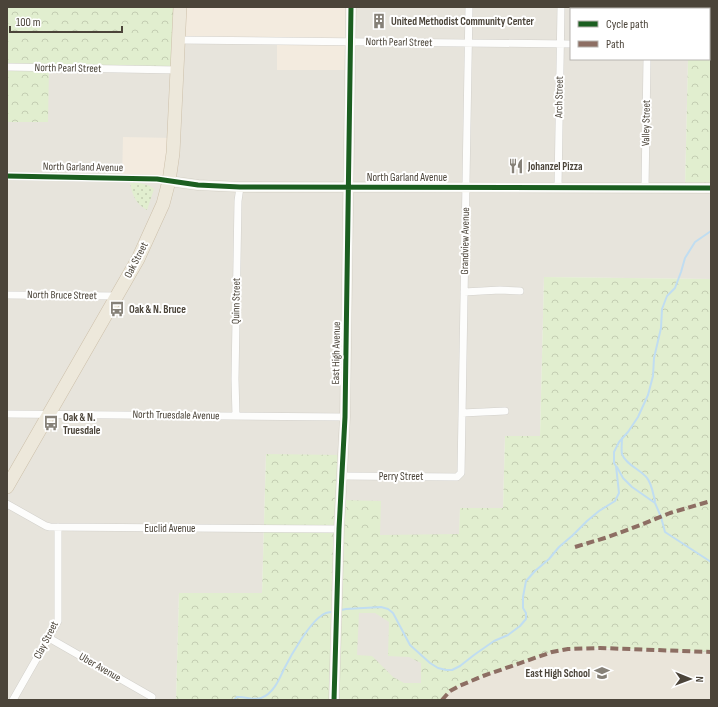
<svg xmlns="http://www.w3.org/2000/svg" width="718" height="707" font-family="'Sofia Sans Condensed',sans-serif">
  <defs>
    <pattern id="grass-dots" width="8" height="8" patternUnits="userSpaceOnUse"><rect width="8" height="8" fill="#e1eecf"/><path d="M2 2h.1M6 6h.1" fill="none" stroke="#c3cdb2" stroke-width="1.8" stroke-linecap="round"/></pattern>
    <pattern id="forest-crowns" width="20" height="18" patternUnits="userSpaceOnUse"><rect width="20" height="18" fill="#e1eecf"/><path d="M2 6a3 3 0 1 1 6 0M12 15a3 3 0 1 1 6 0" fill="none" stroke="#c3cdb2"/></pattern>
  </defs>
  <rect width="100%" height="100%" fill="#f4f2ee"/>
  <path fill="#e7e4dc" d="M7,7L277,41V70L350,69L351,7H621V9H571V59H688L685,188H711V279L544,277L540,436H505L503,508H460L456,687L444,697L442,700H334L266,454L262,593H179L176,700H7Z"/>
  <path fill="#f3ebdf" d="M180,7H351L350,70H277V41L178,40Z
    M123,137L175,138L169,181L122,178Z"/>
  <path fill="#eae5da" d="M583,648L711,652V700H442L450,691L459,686L483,676L552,652L568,649Z"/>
  <path fill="url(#grass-dots)" d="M130,182C138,183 148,183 154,189L147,210C136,204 132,195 130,182Z"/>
  <path fill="url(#forest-crowns)" fill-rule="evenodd" d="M7,7H180L177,70L49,68L48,122H7Z
    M621,7H711V188H685L688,59H709V9H621Z
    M544,277L711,279V652L600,648L568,649L552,652L483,676L459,686L450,691L442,700H176L179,593H262L266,454L343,455L341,500L381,501L380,535L459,534L460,508H503L505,436H540ZM359,613H375L389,622L388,656L409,657L421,663V683H404L393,677L372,656L357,655Z"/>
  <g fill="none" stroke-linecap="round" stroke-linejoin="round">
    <path stroke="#c0ddf1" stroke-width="2" d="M622,438C622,443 621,449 622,454C625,464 641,470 647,478C652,484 653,494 655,501
      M617,467L623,478L632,487L655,503L661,517L665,532L711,562
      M341,610L346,609L381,607L388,609L393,613L410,645L430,663L438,668L446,670H452L460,666L474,655L494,641L508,635L520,626L526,619V613L523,608V597L526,581L535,571L549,559L559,547L573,535L587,521L599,511L615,501L619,493L616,466L614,463V452L619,442L628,432L638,417L648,395L653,376L654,358L661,328L662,309L667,296L675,288L681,272L685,258L695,242L711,231
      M234,700L237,697C245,696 253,701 261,698C273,694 279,680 284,669C291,655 309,624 321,616C324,613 328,612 333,612"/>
    <g stroke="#d2d0cb" stroke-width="8">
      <path id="street" d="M178,40L571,44
        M7,67L177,70
        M7,176L157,179L169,181
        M558,187L561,7
        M645,188L647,59
        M464,292L500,290L520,291
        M7,295L117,296
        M462,413L505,411
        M7,414L345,417
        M236,416L235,379L238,201L240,187
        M342,476L457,477L461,473L469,7
        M7,504L46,526L50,527L339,529
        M49,638L152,697
        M13,700L58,621V527"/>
    </g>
    <g stroke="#d3cfc5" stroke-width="11">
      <path id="secondary" d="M169,181L198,185L240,187L711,188
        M334,700L339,529L345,417L351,7"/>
    </g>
    <g stroke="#ccbfa9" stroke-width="14">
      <path id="highway" d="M7,487L138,259L163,204L169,181L173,153L180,7"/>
    </g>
    <use href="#street" stroke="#fdfdfc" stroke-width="7"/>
    <use href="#secondary" stroke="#f7f6f1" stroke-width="10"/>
    <use href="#highway" stroke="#ede8db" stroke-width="13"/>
    <path stroke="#8d6e63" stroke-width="4" stroke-dasharray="8 4" stroke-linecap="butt" d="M575,547L608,537L643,524L670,513L711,501
      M442,700L450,691L459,686L483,676L552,652L568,649L600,648L711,652"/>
    <g stroke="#fff" stroke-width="8">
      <path id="cycleway" d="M7,176L157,179L198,185L240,187L711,188
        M334,700L339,529L345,417L351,7"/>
    </g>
    <use href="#cycleway" stroke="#1b5e20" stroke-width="5"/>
  </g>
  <defs>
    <g id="building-bare" transform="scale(1.2)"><path d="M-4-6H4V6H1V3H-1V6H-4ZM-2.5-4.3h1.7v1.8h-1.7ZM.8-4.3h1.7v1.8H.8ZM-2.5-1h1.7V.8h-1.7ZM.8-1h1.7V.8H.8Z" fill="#868178" stroke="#fff" stroke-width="2.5" paint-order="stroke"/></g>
    <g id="restaurant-bare" transform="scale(1.2)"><path d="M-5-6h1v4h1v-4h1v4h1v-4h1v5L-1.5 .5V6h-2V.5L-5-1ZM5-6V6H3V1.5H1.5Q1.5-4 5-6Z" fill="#868178" stroke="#fff" stroke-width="2.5" paint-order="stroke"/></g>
    <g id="bus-bare" transform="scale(1.2)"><path d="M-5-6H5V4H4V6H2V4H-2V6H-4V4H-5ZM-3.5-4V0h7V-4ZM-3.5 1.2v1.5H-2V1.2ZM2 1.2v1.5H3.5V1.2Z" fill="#868178" stroke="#fff" stroke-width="2.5" paint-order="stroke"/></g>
    <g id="school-bare" transform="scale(1.2)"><path d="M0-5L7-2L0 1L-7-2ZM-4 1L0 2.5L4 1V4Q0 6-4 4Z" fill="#868178" stroke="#fff" stroke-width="2.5" paint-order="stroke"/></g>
  </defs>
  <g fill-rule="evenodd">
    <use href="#building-bare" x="379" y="21"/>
    <use href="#restaurant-bare" x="516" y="166"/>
    <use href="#bus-bare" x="117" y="309"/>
    <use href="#bus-bare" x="51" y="423"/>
    <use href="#school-bare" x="602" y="673"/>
  </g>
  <g text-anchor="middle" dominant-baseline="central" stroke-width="4" stroke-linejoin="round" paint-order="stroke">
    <g font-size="11" font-weight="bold" fill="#4b4439" stroke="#fff" text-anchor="start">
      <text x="391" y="21">United Methodist Community Center</text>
      <text x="528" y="166">Johanzel Pizza</text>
      <text x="129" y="309">Oak &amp; N. Bruce</text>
      <text x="63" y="417">Oak &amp; N.<tspan x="63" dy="13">Truesdale</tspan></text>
      <text x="590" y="673" text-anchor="end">East High School</text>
    </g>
    <g font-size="11" fill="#4b4439" stroke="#fff">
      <text transform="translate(399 42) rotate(1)">North Pearl Street</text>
      <text transform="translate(68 68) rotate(1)">North Pearl Street</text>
      <text transform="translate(559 97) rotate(-89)">Arch Street</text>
      <text transform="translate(646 123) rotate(-89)">Valley Street</text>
      <text transform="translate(83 167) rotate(1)">North Garland Avenue</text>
      <text x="407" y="177">North Garland Avenue</text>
      <text transform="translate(465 241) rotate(-89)">Grandview Avenue</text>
      <text transform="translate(136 260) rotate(-63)">Oak Street</text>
      <text transform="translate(62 295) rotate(1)">North Bruce Street</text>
      <text transform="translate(236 301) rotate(-89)">Quinn Street</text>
      <text transform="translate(336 353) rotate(-89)">East High Avenue</text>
      <text transform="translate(176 415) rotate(1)">North Truesdale Avenue</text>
      <text x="401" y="476">Perry Street</text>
      <text x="170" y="528">Euclid Avenue</text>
      <text transform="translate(46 640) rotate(-63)">Clay Street</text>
      <text transform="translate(100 667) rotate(30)">Uber Avenue</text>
    </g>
  </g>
  <rect width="718" height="707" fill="none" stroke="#4b4439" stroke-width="16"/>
  <rect x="570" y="8" width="140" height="52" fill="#ffffff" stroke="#b7b4b0"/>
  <rect x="578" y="21" width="20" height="6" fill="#1b5e20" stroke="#b7b4b0"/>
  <text x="606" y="28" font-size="12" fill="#4b4439">Cycle path</text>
  <rect x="578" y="41" width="20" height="6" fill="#8d6e63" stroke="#b7b4b0"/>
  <text x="606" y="48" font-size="12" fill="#4b4439">Path</text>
  <g transform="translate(690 679) rotate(91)" stroke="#ffffff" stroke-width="3" paint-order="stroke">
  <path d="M0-3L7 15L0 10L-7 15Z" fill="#4b4439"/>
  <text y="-6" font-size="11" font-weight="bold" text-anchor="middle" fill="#4b4439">N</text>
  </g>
  <path d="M10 26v6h112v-6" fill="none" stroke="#4b4439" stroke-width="2"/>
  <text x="16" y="26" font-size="12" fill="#4b4439" stroke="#ffffff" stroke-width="3" paint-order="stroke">100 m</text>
</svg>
